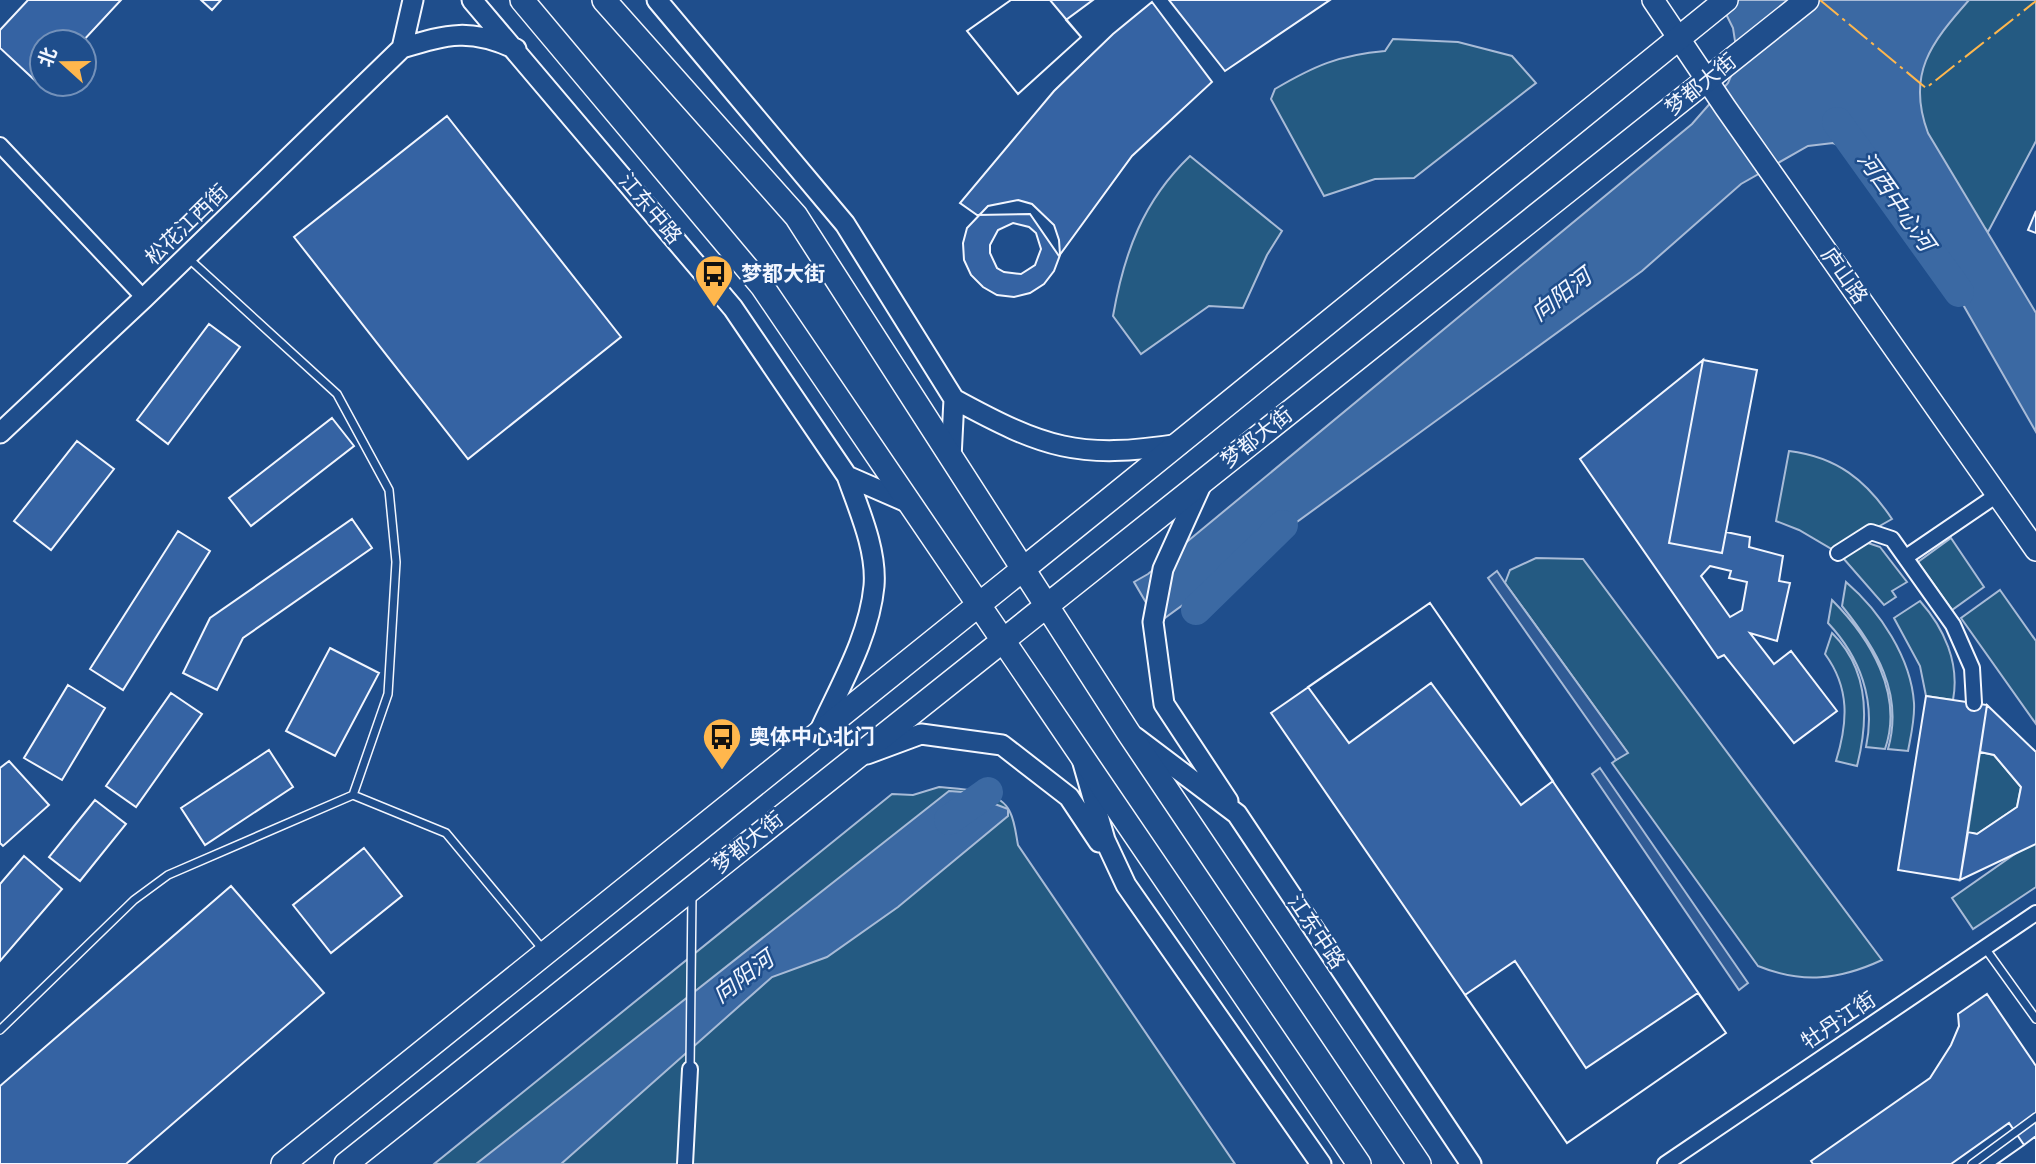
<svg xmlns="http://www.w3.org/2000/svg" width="2036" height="1164" font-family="'Alegreya Sans','Noto Sans SC',sans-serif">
  <rect width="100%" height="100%" fill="#1f4e8c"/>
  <path fill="#245a82" stroke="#a8bbd7" stroke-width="2" d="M1963,0H2036V141L1988,232L1883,111Z
    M1393,39L1458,42L1512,56L1536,83L1414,178L1375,179L1324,196L1271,99L1275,89C1314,66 1339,55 1385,51Z
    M1190,156L1282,231L1267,255L1243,308L1209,306L1141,354L1113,316C1124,253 1143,201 1190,156Z
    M1789,451C1837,457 1866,480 1892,519L1835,551L1799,530L1776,521Z
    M1951,538L1984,587L1952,610L1918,562Z
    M1868,543L1880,547L1907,582L1892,591L1896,597L1884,605L1843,558Z
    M1536,558L1583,559L1882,960C1839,980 1802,984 1758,966L1612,763L1627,752L1505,583L1510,570Z
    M1846,582C1880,611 1911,658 1914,703C1915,719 1911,735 1908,751L1888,749C1904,693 1876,648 1842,606Z
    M2000,590L2036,641V724L1961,618Z
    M1832,600C1870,638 1904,694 1885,749L1866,747C1876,700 1860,657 1828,623Z
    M1920,601C1944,628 1960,663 1953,700L1926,696L1920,666L1894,618Z
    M1832,633C1869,669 1869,719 1857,766L1836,761C1848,722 1850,688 1825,654Z
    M1980,752L1994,755L2021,787L2017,807L1977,834L1968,832Z
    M939,787C960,789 1000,789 1010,812C1015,822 1016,835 1018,845L1235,1164H434L892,794L913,795Z
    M2036,839V887L1973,929L1952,898Z"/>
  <path fill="#305b95" stroke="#a8bbd7" stroke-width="2" d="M1497,571L1505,583L1628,753L1616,760L1488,578Z
    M1600,768L1748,983L1739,990L1592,774Z"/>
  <path fill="#3b69a3" stroke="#a8bbd7" stroke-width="2" d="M1719,0H1969C1931,43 1906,74 1928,133L2036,313V432L1894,184L1867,157L1833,143L1808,146L1741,184L1642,271L1158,623L1134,582L1148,574L1692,124L1728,83L1738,60L1733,28Z
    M949,791L963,792L1008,809V816L898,907L827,957L772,977L561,1164H476Z"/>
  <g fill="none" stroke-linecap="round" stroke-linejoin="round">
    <path stroke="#3b69a3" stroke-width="30" d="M1837,122L1959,292
      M1196,610L1283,525
      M949,820L988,792"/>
  </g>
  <path fill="#3563a3" stroke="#f2f6ff" stroke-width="2" fill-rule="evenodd" d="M28,0H121L82,42H42L41,86L0,48V30Z
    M201,0H221L212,10Z
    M1011,0H1093L1066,20L1081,37L1018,94L967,31Z
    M1011,0H1050L1081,37L1018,94L967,31Z
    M1169,0H1330L1225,71Z
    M1152,2L1212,82L1132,156L1059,256L1030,214L977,215L960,203L1054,91L1113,34Z
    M447,116L621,337L468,459L294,237Z
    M1018,200L1032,204L1054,225L1059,240L1060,255L1054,271L1044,284L1030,293L1014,297L997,295L983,287L971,275L964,260L963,243L967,228L988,206ZM1013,223L1029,227L1036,233L1041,249L1035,265L1021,274L1004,272L997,268L990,253V245L998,230Z
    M2036,211V233L2028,230Z
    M209,324L240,347L168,444L137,420Z
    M1703,360L1669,543L1722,553L1726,532L1750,537L1749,547L1783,556L1779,581L1790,583L1777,641L1750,633L1774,664L1791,651L1837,711L1794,743L1724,655L1718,658L1580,459ZM1710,566L1731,571L1729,578L1747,582L1742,610L1730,617L1701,576Z
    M1703,360L1757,370L1722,553L1669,543Z
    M332,418L354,446L251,526L229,498Z
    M77,441L114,469L51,550L14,521Z
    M352,519L372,548L243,638L217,690L183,673L210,618Z
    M178,531L210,551L123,690L90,669Z
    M1430,603L1553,781L1521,805L1431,683L1349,743L1308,687Z
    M1430,603L1726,1033L1567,1143L1271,713Z
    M330,648L379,673L335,756L286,731Z
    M68,685L105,708L62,780L24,758Z
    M171,693L202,714L136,807L106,786Z
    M1926,696L1987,705L1960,880L1898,870Z
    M1987,705L2036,752V844L1960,880L1968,832L1977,834L2017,807L2021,787L1994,755L1980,752Z
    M269,750L293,787L205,845L181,808Z
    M9,761L49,805L3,846L0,843V768Z
    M95,800L126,824L80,881L49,857Z
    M364,848L402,896L331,953L293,905Z
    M24,856L62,889L0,961V884Z
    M231,886L324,993L126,1164H0V1086Z
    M1515,961L1586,1068L1698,993L1726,1033L1567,1143L1465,995Z
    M1987,994L2036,1066V1164H1997L2024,1145L2009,1123L1951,1164H1813L1811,1161L1930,1078L1951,1045L1959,1026L1958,1014Z
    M2036,1136V1164H1997L2024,1145Z"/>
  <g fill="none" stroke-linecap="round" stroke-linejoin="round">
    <g stroke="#f2f6ff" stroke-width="10">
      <path id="service" d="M187,257L337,394L389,490L396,562L388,694L353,795
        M1985,948L2036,1019
        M0,1030L134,900L168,875L353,795L446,833L545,952
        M690,1069L692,895
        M1972,1164L2036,1117"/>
    </g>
    <g stroke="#f2f6ff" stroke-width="18">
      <path id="minor" d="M0,145L144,298
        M1838,553L1871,532L1892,539L1953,625L1972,668L1974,703
        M1906,557L1997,495
        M685,1164L690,1069
        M1665,1164L2036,913"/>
    </g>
    <g stroke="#f2f6ff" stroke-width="23">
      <path id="tertiary" d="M472,0L733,308L847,476L909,503
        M657,0L845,224L954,399L951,458
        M402,48L413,0
        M954,399C1044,448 1078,460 1180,444
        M0,433L144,298L402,48C449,34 470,28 516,49
        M1202,483L1163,569L1153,622L1164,704L1228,801
        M817,737C838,689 869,639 874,586C877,550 859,510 847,476
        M1135,737L1237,814L1471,1164
        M867,754L921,734L1002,745L1069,797L1099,842
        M1083,763L1105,840L1126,885L1321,1164"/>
    </g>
    <g stroke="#f2f6ff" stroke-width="24">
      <path id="secondary" d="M1653,0L1725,107L2036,550"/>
    </g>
    <g stroke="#f2f6ff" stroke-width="26">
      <path id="primary" d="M522,0L762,286L1359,1164
        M604,0L796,216L1128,732L1419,1164
        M283,1164C766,779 1246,389 1726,0
        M346,1164L1807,0"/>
    </g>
    <use href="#service" stroke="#1f4e8c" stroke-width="7"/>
    <use href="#minor" stroke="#1f4e8c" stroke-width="14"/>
    <use href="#tertiary" stroke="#1f4e8c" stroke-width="19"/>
    <use href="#secondary" stroke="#1f4e8c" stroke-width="21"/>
    <use href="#primary" stroke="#1f4e8c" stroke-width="23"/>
    <path stroke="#ffb74d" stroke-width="2" stroke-dasharray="24 5 3.5 5" stroke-linecap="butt" d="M1820,0L1926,88L2036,1"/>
  </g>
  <defs>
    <g id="bus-pin" transform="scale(2.0125)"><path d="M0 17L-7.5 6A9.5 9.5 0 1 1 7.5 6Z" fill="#ffb74d" stroke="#1f4e8c"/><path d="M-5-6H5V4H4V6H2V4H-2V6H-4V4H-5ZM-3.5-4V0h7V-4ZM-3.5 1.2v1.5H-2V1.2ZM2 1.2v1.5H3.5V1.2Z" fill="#111"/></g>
  </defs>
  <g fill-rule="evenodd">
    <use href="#bus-pin" x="714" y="274"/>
    <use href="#bus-pin" x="722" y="737"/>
  </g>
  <g text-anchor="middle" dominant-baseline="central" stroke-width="5" stroke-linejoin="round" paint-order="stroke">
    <g font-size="21" fill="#f2f6ff" stroke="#1f4e8c">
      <text transform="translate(1701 85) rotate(-39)">梦都大街</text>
      <text transform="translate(650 209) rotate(50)">江东中路</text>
      <text transform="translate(187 225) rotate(-44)">松花江西街</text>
      <text transform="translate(1844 276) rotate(55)">庐山路</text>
      <text transform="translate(1257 438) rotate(-38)">梦都大街</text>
      <text transform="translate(748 843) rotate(-39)">梦都大街</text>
      <text transform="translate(1316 932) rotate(56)">江东中路</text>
      <text transform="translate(1839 1021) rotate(-34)">牡丹江街</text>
    </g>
    <g font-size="21" font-weight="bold" fill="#f2f6ff" stroke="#1f4e8c" text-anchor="start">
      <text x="741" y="274">梦都大街</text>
      <text x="749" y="737">奥体中心北门</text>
    </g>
    <g font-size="23" font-style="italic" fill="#f2f6ff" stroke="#1f4e8c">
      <text transform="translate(1895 202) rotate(55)">河西中心河</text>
      <text transform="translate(1562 296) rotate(-38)">向阳河</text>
      <text transform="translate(744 978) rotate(-37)">向阳河</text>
    </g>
  </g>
  <g transform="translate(63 63) rotate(291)"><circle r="33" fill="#1f4e8c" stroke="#7391ba" stroke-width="2"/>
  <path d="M0-5L12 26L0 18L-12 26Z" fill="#ffb74d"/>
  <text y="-10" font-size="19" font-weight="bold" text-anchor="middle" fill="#f2f6ff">北</text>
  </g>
</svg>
